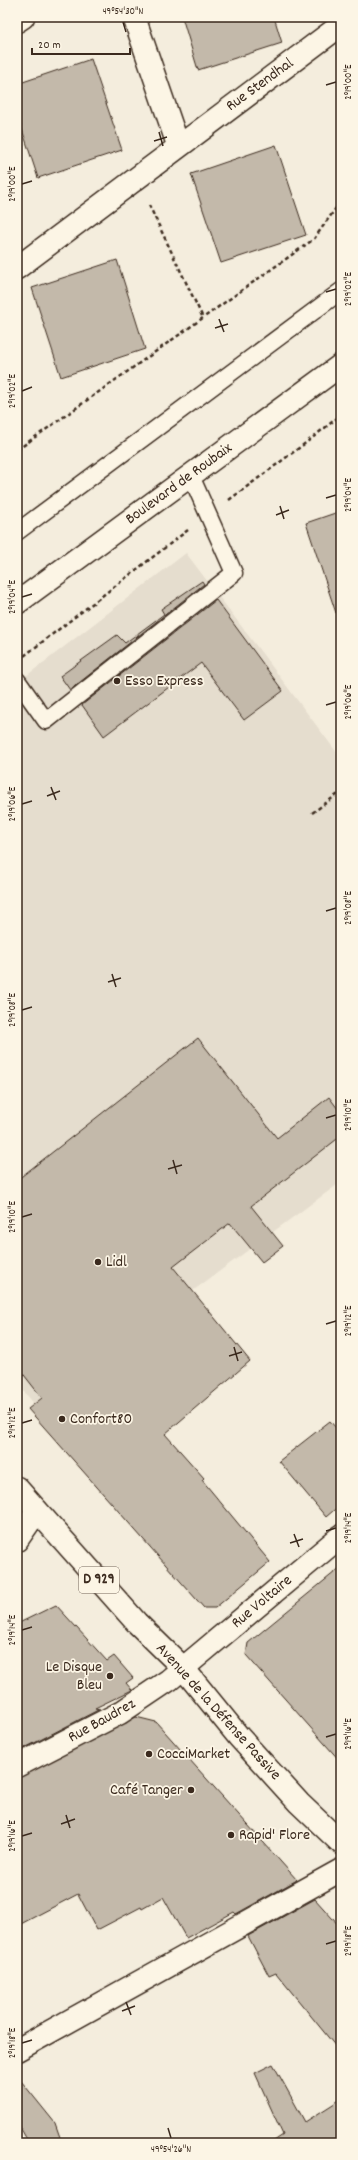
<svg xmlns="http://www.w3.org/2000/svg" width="358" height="2160" font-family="Dekko,sans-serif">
  <rect width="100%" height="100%" fill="#f4eddd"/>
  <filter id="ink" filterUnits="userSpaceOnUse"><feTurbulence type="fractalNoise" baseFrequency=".025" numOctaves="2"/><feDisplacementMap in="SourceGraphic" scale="8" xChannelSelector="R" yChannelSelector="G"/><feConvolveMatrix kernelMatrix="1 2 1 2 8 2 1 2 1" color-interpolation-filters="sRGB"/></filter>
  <g filter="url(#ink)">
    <path fill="#e5ddce" d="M186,553L341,758V1182L36,1406L17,1383V683Z"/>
    <path fill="#c3b9aa" stroke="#3b2a1e" d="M182,17H274L282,43L198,70Z
      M91,59L122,150L38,178L17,114V84Z
      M276,145L306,235L221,263L191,174Z
      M117,260L145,349L61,377L32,288Z
      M341,511V612L336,613L306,523Z
      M202,581L204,584L70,690L60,676L117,635L125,643L164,614L161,609Z
      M216,600L283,691L244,720L201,663L104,736L82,705Z
      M198,1038L277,1138L329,1097L341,1113V1136L251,1206L283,1246L262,1262L230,1223L173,1267L250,1361L165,1434L204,1478L202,1480L270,1562L215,1608H204L28,1409L42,1398L17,1366V1180Z
      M330,1421L341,1434V1504L326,1517L279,1461Z
      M341,1567V1762L246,1655L248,1643Z
      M56,1605L107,1661L114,1656L133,1678L126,1683L132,1690L95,1708L100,1709L17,1752V1624Z
      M136,1717L156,1722L297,1880L236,1914L234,1912L186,1938L163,1897L142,1909L141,1907L97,1930L78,1894L17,1926V1778Z
      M315,1899L341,1928V2053L276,1973L269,1976L248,1936Z
      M273,2064L305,2122L341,2099V2143H271L283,2135L255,2073Z
      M17,2076L55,2123L62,2143H29L17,2122Z"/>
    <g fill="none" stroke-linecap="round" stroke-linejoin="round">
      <g stroke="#3b2a1e" stroke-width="19">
        <path id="lane" d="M17,532L341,291
          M17,680L46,721L234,573L191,476"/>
      </g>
      <g stroke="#3b2a1e" stroke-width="25">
        <path id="street" d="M134,17L178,145
          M17,21L23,17
          M17,268L341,25
          M17,1540L37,1511
          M17,1766L120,1713L169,1680L341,1536
          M17,2050L341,1870"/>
      </g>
      <g stroke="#3b2a1e" stroke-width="25">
        <path id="secondary" d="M17,603L341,365"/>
      </g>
      <g stroke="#3b2a1e" stroke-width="25">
        <path id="primary" d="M17,1488L137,1623L183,1668L239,1737L299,1803L341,1843"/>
      </g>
      <path stroke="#3b2a1e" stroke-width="2.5" stroke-dasharray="4 3" stroke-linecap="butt" d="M149,205L203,318
        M17,450L314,239L341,201
        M229,500L307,442L341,415
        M24,656L188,530
        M312,813L341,792"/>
      <use href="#lane" stroke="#fcf5e5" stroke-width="16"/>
      <use href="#street" stroke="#fcf5e5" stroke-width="22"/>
      <use href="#secondary" stroke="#fcf5e5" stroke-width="22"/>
      <use href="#primary" stroke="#fcf5e5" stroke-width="22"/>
    </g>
  </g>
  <path fill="none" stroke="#3b2a1e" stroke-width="1.5" d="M123,22L126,32M326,85L336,82M159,132L163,146M154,141L167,137M22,184L32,181M326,292L336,289M219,319L224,332M215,328L228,324M22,391L32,387M326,498L336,495M280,506L284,519M276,515L289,510M22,597L32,594M326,705L336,702M51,787L56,800M47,796L60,791M22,804L32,801M326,911L336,908M112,974L116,987M108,982L121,978M22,1010L32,1007M326,1118L336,1115M173,1160L177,1174M168,1169L182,1165M22,1217L32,1214M326,1324L336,1321M234,1347L238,1361M229,1356L242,1352M22,1423L32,1420M326,1531L336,1528M294,1534L299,1547M290,1543L303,1539M22,1630L32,1627M326,1737L336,1734M66,1815L70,1828M61,1824L75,1819M22,1836L32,1833M326,1944L336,1941M126,2002L131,2015M122,2011L135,2006M22,2043L32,2040M168,2128L171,2138"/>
  <g fill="#3b2a1e" stroke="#fcf5e5" stroke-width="1.5">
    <circle cx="117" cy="681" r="4"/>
    <circle cx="98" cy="1262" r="4"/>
    <circle cx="62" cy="1419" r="4"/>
    <circle cx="110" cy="1676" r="4"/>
    <circle cx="149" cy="1754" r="4"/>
    <circle cx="191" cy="1790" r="4"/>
    <circle cx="231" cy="1835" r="4"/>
  </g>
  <g text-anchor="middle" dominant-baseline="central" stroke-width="3.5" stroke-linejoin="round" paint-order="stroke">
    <rect fill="#fcf5e5" stroke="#75675a" stroke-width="1" x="79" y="1567" width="40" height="26" rx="3"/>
    <g font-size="15" font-weight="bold" fill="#3b2a1e">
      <text x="99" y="1580">D 929</text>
    </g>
    <g font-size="16" fill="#3b2a1e" stroke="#fcf5e5">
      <text transform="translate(260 85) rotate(-36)">Rue Stendhal</text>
      <text transform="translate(179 484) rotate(-36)">Boulevard de Roubaix</text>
      <text transform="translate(262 1602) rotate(-40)">Rue Voltaire</text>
      <text transform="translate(218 1712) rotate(48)">Avenue de la Défense Passive</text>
      <text transform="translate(102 1721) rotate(-29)">Rue Baudrez</text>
    </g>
    <g font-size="16" fill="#3b2a1e" stroke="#fcf5e5" text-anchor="start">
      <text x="125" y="681">Esso Express</text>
      <text x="106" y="1262">Lidl</text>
      <text x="70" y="1419">Confort80</text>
      <text x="102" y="1667" text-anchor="end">Le Disque<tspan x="102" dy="18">Bleu</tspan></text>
      <text x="157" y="1754">CocciMarket</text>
      <text x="183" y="1790" text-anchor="end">Café Tanger</text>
      <text x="239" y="1835">Rapid' Flore</text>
    </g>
  </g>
  <rect width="358" height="2160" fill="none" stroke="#fcf5e5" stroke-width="44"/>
  <path d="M32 48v6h98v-6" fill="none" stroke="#3b2a1e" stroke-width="2"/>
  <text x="38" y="48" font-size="12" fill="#3b2a1e" stroke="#fcf5e5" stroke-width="3" paint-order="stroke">20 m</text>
  <rect x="22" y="22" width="314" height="2116" fill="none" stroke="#3b2a1e" stroke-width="1.5"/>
  <g font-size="10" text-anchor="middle" fill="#3b2a1e">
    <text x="123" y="14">49°54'30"N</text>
    <text transform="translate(347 82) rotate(-90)" y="4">2°19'00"E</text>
    <text transform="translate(11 184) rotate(-90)" y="4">2°19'00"E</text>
    <text transform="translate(347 289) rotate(-90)" y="4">2°19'02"E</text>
    <text transform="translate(11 391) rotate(-90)" y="4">2°19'02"E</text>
    <text transform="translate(347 495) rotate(-90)" y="4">2°19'04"E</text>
    <text transform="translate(11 597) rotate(-90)" y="4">2°19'04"E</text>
    <text transform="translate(347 702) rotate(-90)" y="4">2°19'06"E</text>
    <text transform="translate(11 804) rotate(-90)" y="4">2°19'06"E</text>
    <text transform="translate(347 908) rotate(-90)" y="4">2°19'08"E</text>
    <text transform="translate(11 1010) rotate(-90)" y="4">2°19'08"E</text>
    <text transform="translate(347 1115) rotate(-90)" y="4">2°19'10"E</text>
    <text transform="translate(11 1217) rotate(-90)" y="4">2°19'10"E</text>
    <text transform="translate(347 1321) rotate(-90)" y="4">2°19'12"E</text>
    <text transform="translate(11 1423) rotate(-90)" y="4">2°19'12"E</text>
    <text transform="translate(347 1528) rotate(-90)" y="4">2°19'14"E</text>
    <text transform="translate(11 1630) rotate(-90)" y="4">2°19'14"E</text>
    <text transform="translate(347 1734) rotate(-90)" y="4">2°19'16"E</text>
    <text transform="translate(11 1836) rotate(-90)" y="4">2°19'16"E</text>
    <text transform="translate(347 1941) rotate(-90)" y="4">2°19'18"E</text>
    <text transform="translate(11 2043) rotate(-90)" y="4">2°19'18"E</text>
    <text x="171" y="2152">49°54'26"N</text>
  </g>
</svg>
